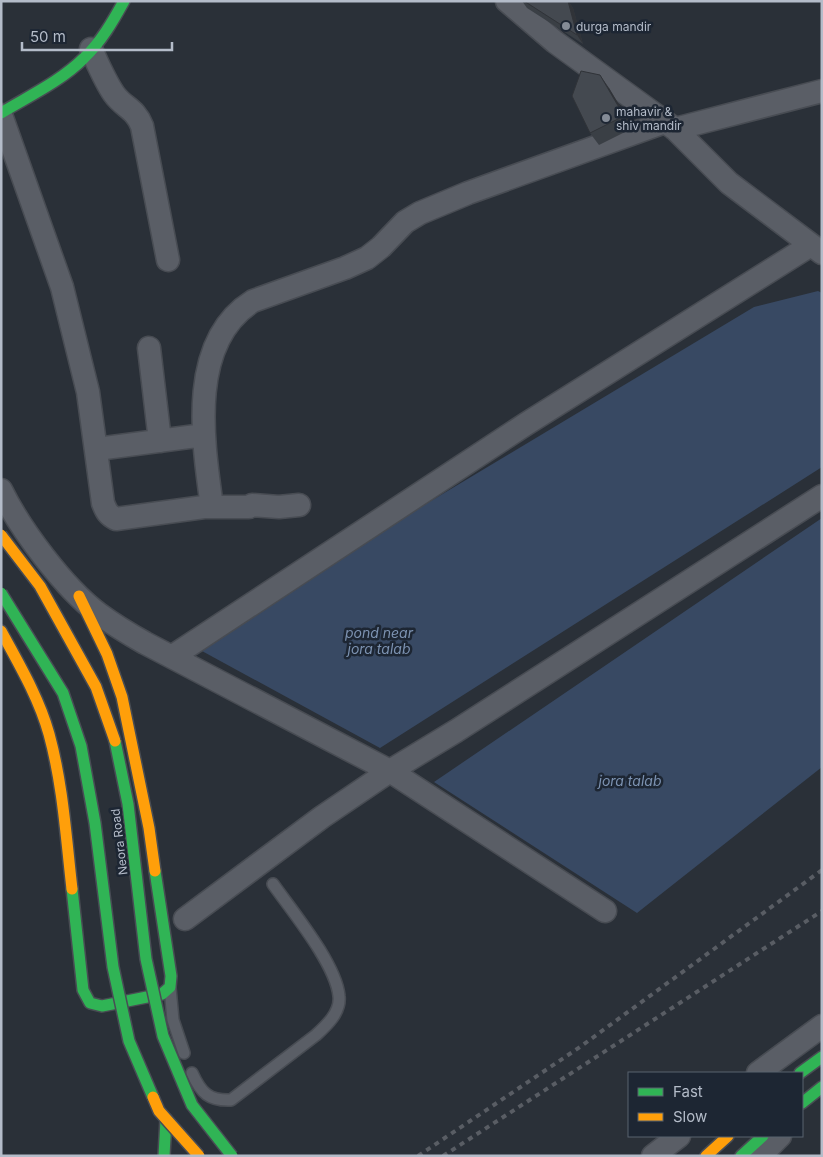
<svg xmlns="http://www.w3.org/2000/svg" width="823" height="1157" font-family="Inter,sans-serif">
  <rect width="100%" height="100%" fill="#2a3038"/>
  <path fill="#384963" d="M818,291L822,293V467L380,748L191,645L754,307Z
    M822,518V767L637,913L434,782Z"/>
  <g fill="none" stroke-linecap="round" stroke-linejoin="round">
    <g stroke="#484c53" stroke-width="14">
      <path id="lane" d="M170,988L173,1020L184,1053
        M192,1073C201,1093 209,1101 231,1100L316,1035C327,1025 341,1012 339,996C336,964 292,911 273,884"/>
    </g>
    <g stroke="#484c53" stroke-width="25">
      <path id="street" d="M507,1L555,42L675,129L729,183L822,253
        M91,49C98,64 105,81 114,94C124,108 135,108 142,126L168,260
        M1,115L62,287L88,392L103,503C106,511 108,515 116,519L204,507H249L252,505L279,507L299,505
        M675,129L822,91
        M149,348L160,441
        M97,449L204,435
        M1,490C20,529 64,588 99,614C114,625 129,634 145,643L390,771L605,911
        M212,507C203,442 187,342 253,301L345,268L367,258L381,247L405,222L420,213L468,193L665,122
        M173,656L526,424L811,245
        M185,919L322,817L390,771L456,731L822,496
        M758,1073L822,1026
        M653,1156L679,1136
        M760,1156L780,1136"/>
    </g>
    <g stroke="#484c53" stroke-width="14">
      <path id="fast" d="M1,113C29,96 61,81 84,58C101,42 113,21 124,1
        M72,889L83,990L90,1003L102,1006L162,994L170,987L171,976L155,871
        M800,1073L822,1057
        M802,1103L822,1087
        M164,1156L166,1119
        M741,1156L763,1136"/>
    </g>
    <g stroke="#484c53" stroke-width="14">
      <path id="slow" d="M79,596L107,654L122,697L149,828L155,871
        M1,631C19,664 39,698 49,734C63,785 66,837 72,889
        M706,1156L728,1136"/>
    </g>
    <use href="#lane" stroke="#5a5e66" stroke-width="11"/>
    <use href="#street" stroke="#5a5e66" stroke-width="22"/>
    <use href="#fast" stroke="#30b455" stroke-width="11"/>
    <use href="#slow" stroke="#ff9f0a" stroke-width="11"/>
    <path stroke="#595d64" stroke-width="4" stroke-dasharray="5 5" stroke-linecap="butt" d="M418,1156L580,1047L822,870
      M443,1156L822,911"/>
    <g stroke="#484c55" stroke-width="14" stroke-linecap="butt">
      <path id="fast-bridge" d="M1,593L63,693L81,746L95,823L113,967L129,1041L153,1097
        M115,741L128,804L146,959L163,1036L192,1105L232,1156"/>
    </g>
    <g stroke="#484c55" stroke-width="14" stroke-linecap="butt">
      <path id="slow-bridge" d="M1,535L40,586L96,687L115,741
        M153,1097L159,1111L199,1156"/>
    </g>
    <use href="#fast-bridge" stroke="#30b455" stroke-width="11"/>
    <use href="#slow-bridge" stroke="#ff9f0a" stroke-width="11"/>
  </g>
  <path fill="#3a3f45" d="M522,1H568L573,8L583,44L527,8Z
    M609,88L633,128L599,145L590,133Z"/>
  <path fill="#303338" d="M568,1L573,8L583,44L577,35Z
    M600,75L609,88L633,128L624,116Z"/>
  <path fill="#444950" stroke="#303338" d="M524,1H568L577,35Z
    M581,71L600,75L624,116L590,133L572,96Z"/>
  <g fill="#848b96" stroke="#1d2633" stroke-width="2">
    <circle cx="566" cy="26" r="5"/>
    <circle cx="606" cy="118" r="5"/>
  </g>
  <g text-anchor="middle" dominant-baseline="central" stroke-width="5" stroke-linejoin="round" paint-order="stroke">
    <g font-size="12" fill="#b4bcc9" stroke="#1d2633" text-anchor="start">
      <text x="576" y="26">durga mandir</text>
      <text x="616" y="111">mahavir &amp;<tspan x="616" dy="14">shiv mandir</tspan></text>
    </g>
    <g font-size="12" fill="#b4bcc9" stroke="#1d2633">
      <text transform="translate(119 842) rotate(-97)">Neora Road</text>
    </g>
    <g font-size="14" font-style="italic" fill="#7c92b1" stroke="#1d2633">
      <text x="379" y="632">pond near<tspan x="379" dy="16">jora talab</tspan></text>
      <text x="630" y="780">jora talab</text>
    </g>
  </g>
  <rect width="823" height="1157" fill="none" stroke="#b4bcc9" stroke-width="5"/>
  <rect x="628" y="1072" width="175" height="65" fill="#1d2633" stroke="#59626f"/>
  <rect x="638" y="1088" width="25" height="8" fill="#30b455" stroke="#59626f"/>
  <text x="673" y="1097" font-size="15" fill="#b4bcc9">Fast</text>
  <rect x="638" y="1113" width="25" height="8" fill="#ff9f0a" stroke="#59626f"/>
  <text x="673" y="1122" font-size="15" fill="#b4bcc9">Slow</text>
  <path d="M22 42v8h150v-8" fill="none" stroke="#b4bcc9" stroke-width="2.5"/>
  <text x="30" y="42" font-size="15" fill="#b4bcc9" stroke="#1d2633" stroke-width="4" paint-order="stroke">50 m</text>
</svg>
